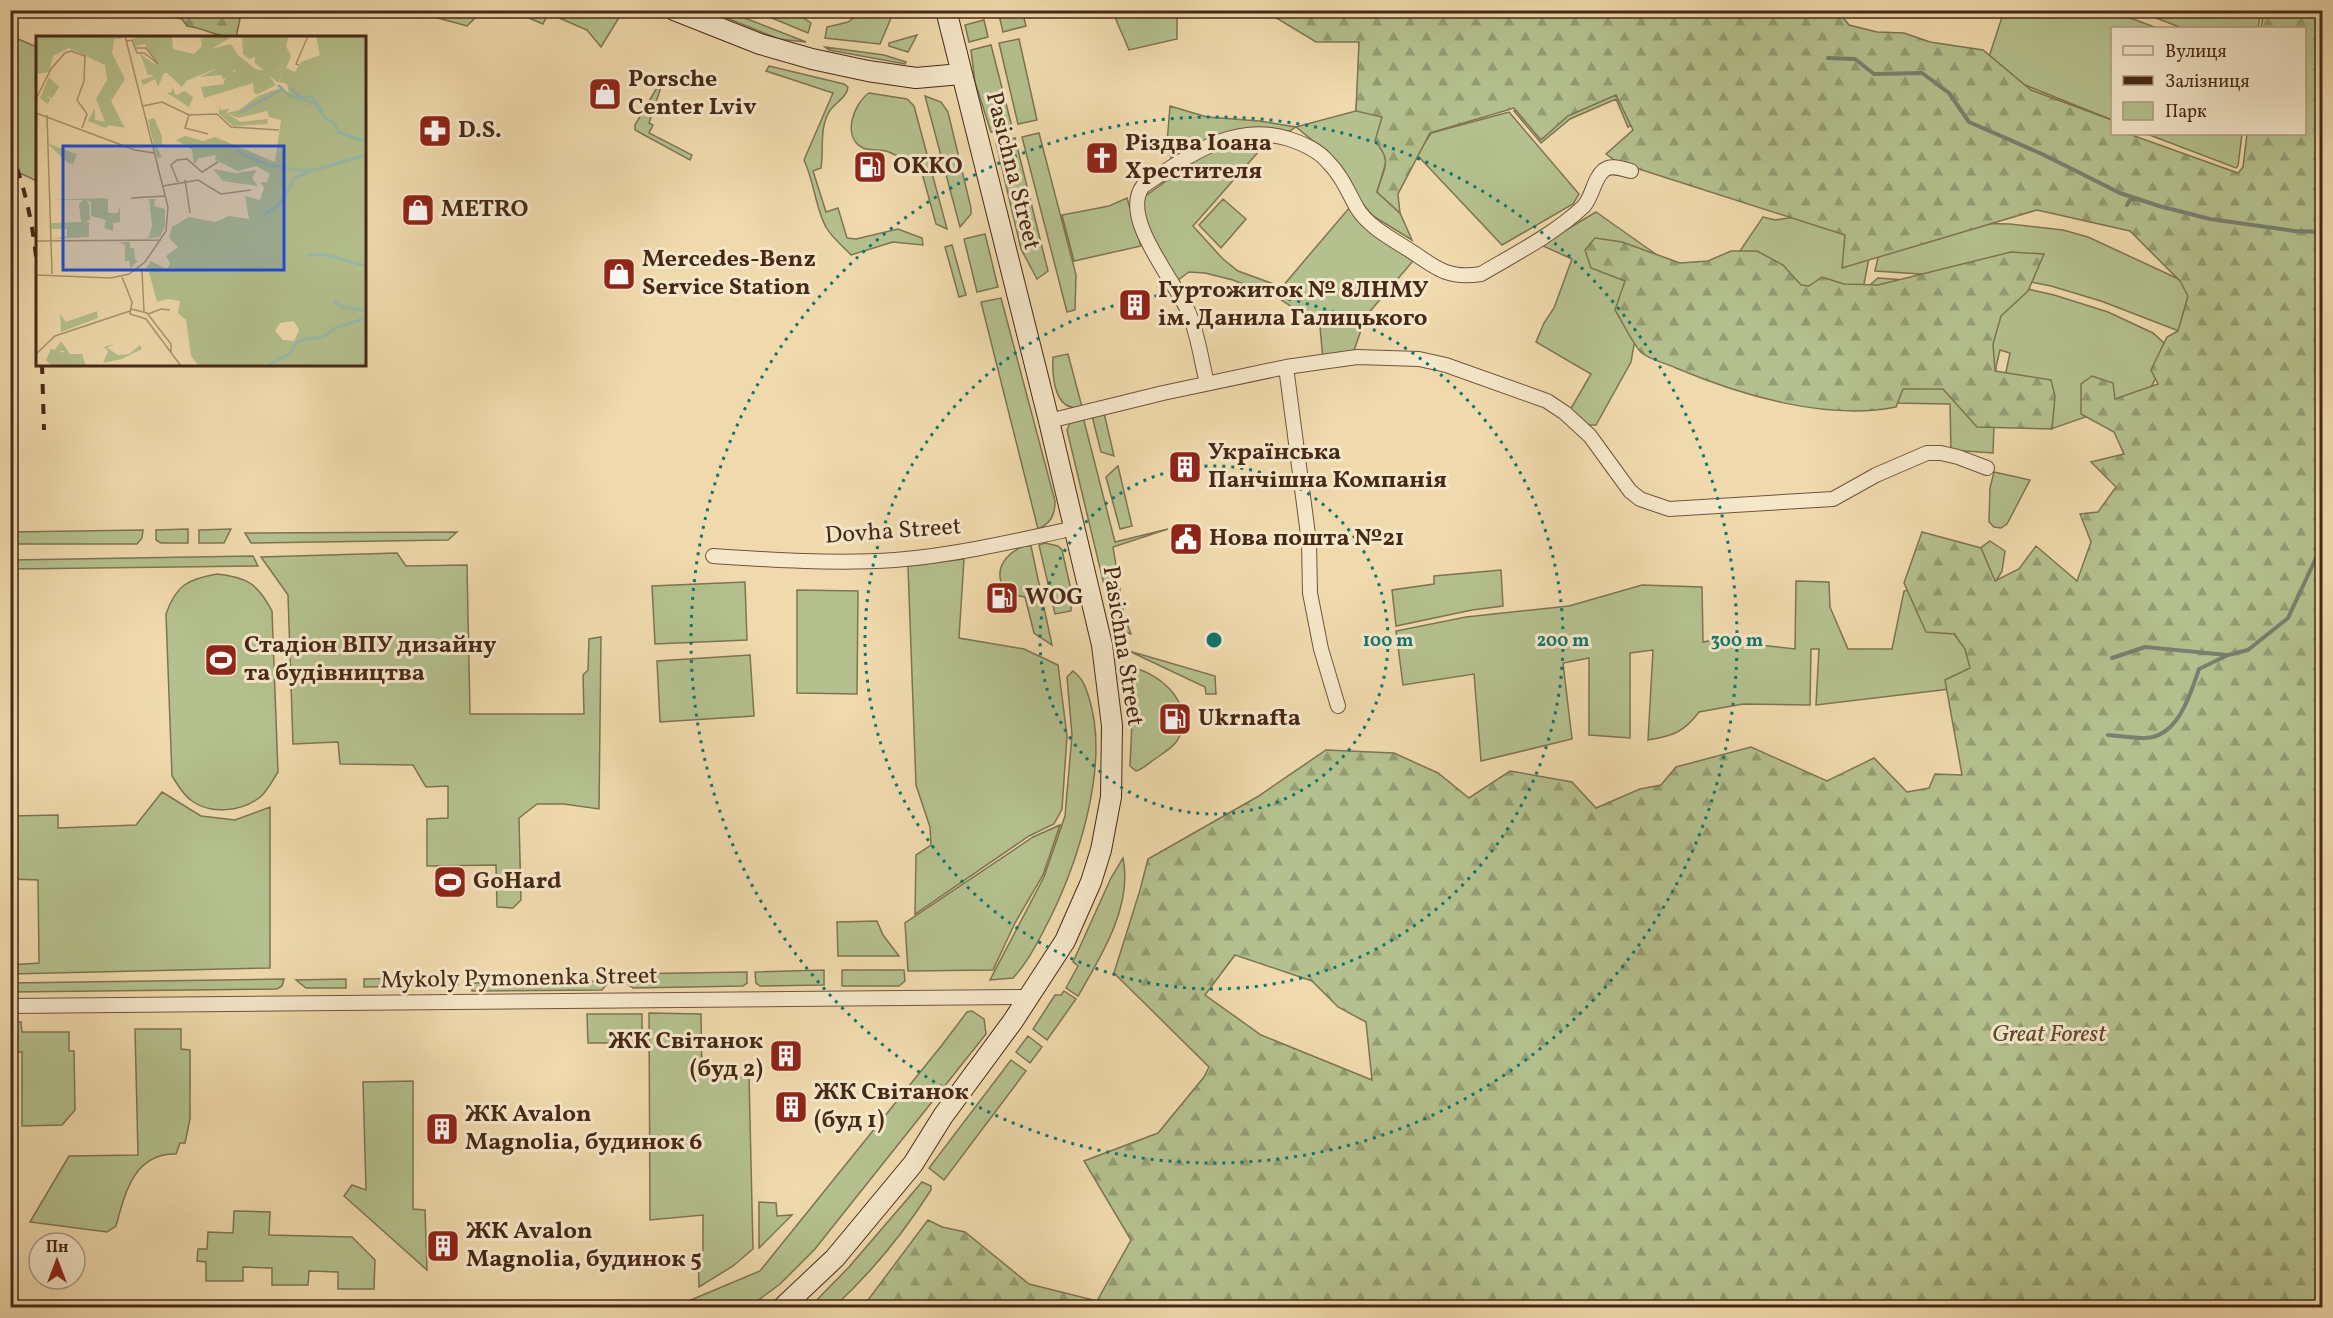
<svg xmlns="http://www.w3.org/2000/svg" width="2333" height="1318" font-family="Vollkorn,serif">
  <defs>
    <pattern id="forest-firs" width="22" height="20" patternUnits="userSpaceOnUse" patternTransform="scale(1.5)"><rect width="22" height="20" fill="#b4c18e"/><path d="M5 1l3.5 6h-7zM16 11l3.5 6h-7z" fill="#949d73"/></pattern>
  </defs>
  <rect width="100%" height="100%" fill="#f0daad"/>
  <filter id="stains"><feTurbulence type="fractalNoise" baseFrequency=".00333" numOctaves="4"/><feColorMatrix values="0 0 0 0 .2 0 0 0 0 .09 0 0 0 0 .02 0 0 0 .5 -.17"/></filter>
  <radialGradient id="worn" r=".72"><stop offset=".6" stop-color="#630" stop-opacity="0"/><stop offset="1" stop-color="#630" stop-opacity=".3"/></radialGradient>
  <path fill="#b4c18e" stroke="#7e7452" stroke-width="1.5" d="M443,10H478V11L474,19L467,26L438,18Z
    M532,11V10L623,11L601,47L587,30L548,13L543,24L529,18Z
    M709,11H727L806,42L779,39Z
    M755,11H793L811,23L808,33Z
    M863,11H894L880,44L825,38L827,27L848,22Z
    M998,11V10L1037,11L1023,14L1026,26L1003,32Z
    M1115,11H1177V39L1129,50L1114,15Z
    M2004,11H2112L2157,28H2112V120L1985,69Z
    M2138,11H2261L2258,28H2182Z
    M1358,17L1675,94L1628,127L1616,99L1570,119L1541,143L1514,111L1572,85L1440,114L1387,159L1377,192L1400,213L1412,240L1373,216L1361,202L1349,178L1324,150L1296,127L1290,131L1253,129L1172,161L1167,143L1170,106L1207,117L1259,121L1296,127L1356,111L1359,58Z
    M984,20L988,37L969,42L965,25Z
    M917,35L908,52L889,46V43Z
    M11,36L37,47V181L11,169Z
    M1019,39L1037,120L1018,124L999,43Z
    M991,45L1012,127L991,132L975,82L971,50Z
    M825,47L884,55L906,62L905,64L829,50Z
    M769,66L844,84L848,87C847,98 834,103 829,112C819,130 824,149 821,168L813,171L826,212L838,208L847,238L856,239L898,229L922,238L923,245L893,242L851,255C843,246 832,238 826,227C816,210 814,181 804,160L833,93L766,71Z
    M658,86L661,87L649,123L653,125L649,133L692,155L690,160L635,130V125Z
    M869,93L907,99L914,106L947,229L936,224L922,173C911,166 898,154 886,151C879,149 870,151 863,148C841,137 854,103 869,93Z
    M925,96L941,102L948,112L971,208V214L960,227Z
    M1509,112L1579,194L1573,204L1502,245L1417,155L1431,133Z
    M1039,133L1076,275L1075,310L1067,312L1022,137Z
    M2147,134H2242L2238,166L2236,168Z
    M1015,138L1048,271L1037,279L1021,249L996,143Z
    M1267,142L1193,226L1223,259L1238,271L1282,287L1350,207L1384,241L1413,261L1366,316L1352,356L1323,360L1320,327L1280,299L1233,280L1205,273L1189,272L1178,280C1163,257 1135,225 1144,197L1204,154L1243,143Z
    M1127,198L1141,246L1074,261L1062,215L1109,206Z
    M1223,199L1246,219L1221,248L1199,225Z
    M1596,212L1657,255L1637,328L1631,362L1596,425H1588L1570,410L1591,374L1536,342L1544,323L1554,308L1572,259L1541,245Z
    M1763,217L1775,220L1796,217L1874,232L1858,315L1721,279Z
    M1887,217L1957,223L2010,224L2063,230L2088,237L2198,288L2184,333L2101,301L2051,286L2026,281L1875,271Z
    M985,234L998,287L977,292L964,239Z
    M952,245L966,295L959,297L945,247Z
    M1878,278L2028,289L2054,295L2108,312L2153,333L2165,344L2168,356L2146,396L2051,429L2003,386L2010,353L2000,350L1996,367L1993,453L1951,450L1950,404L1892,403L1864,307L1870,285Z
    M1001,298L1055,501C1055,515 1051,523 1038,529L981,302Z
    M1068,354L1082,407C1054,413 1052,376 1053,357Z
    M1104,413L1114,456L1101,452L1092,416Z
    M1083,417L1115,542L1168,529L1113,547L1124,615L1131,634L1117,629C1117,612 1114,598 1104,585L1067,430L1071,421Z
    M1118,466L1132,526L1120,529L1106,477Z
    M1994,472L2030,480L2007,524L2001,528L1994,527L1989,522L1990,488Z
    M188,529V543H161L156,540V530Z
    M231,529L224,543H199V530Z
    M143,530L142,538L137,544H11V532Z
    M457,532L448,540L251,543L245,533Z
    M1990,541L2005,551L2002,571L1990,591L2000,683L1816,705L1819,649H1811L1810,705L1743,704L1699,712C1684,732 1673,736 1648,740L1653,650L1630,653V738L1589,735V658L1563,663L1572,739L1481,761L1474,674L1403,685L1396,631L1466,617L1569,606L1642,585L1702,587L1703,642L1714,640L1795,649L1796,581L1829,582L1830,607L1848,649H1892L1904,591L1931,584Z
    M1045,543L1058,546L1062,550L1071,590V611L1055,614L1039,545Z
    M1025,546H1031L1052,645L1034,633L1025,597C989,592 994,556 1025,546Z
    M397,553L406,566L467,565L470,714H584L583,675L588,670L589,639L601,637L599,809L564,804H537L519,818L521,900L513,908L497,907L496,865L427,866V819L448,818V786L426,787L413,765L340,764L338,742L293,744L288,595L261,557Z
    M253,556L258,566L11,569V560Z
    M964,559L959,638L1024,649L1058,665L1067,736L1062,809L1054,824L1029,836L915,914L916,855L931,845L930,827L916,785L908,566Z
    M1501,570L1503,606L1472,610L1396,626L1392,590L1434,584V576Z
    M217,574C247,577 258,584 272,611L278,772C272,781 267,792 259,798C241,811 211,815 192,801C183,795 178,785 172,776L166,614C176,585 188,579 217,574Z
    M745,582L747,640L655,644L652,586Z
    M797,590L858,591L857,694L797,693Z
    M1129,651L1215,676L1216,694H1206L1205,687Z
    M750,655L754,716L660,722L657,661Z
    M1130,667C1162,673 1198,707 1177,741C1172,748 1162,754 1155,759C1149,763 1143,769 1136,771L1130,766L1132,721L1125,674Z
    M1073,671C1083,679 1085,685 1089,698C1111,767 1076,870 1043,932C1034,949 1026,964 1013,978L990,980L1044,877L1065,816L1072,735L1067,677Z
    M162,792L201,816L235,820L270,807V968L11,974V965L39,963L38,880L11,879V816L58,815V828L136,825Z
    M1060,825L1043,875L1015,923L993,970L908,971L905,923L1033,837Z
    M1123,858C1133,905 1102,955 1078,996L1066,988L1078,966L1073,962L1111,878Z
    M877,921L883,935L899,956H838L837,922Z
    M824,970V985L760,986L756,983L755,972Z
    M842,970H904L905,981L899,986H842Z
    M747,972V983L743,986L633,988L625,982L622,974Z
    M458,977V985L364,987V979Z
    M284,979L282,986L277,989L10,992L11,983Z
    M346,979V988H306L296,980Z
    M607,981V984L602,990L472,991V983Z
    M1064,991L1076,999L1047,1040L1033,1029L1055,995H1061Z
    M972,1011L984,1019L986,1034L815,1249L780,1284L749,1307H674L760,1271L942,1045L967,1012Z
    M649,1013L701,1014L702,1078L749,1077L753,1249L733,1266L699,1287L698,1251H703V1215L650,1220Z
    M587,1014H642V1043H588Z
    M10,1022H21L22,1032H69V1051H74L75,1110L62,1125L22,1126V1052H11Z
    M135,1029H181V1049L190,1050V1119L185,1143H180L176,1154C134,1153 125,1193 116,1226L107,1232L30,1222L69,1156L138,1155Z
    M1028,1036L1042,1047L1030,1063L1016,1052Z
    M1011,1060L1026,1071L944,1180L929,1168Z
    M413,1081V1209L425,1210L427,1270L344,1196L352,1185L366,1190L363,1082Z
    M922,1182L931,1186V1190C903,1234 872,1272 834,1307H810L849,1267Z
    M759,1202L776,1203L777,1216L792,1215L759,1248Z
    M234,1211L270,1212L269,1235L352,1237L375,1260L374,1289H338V1272L309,1271L308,1285H272V1268L243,1267V1281H206V1262L197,1261L198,1249H207L208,1232L233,1233Z"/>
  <path fill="url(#forest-firs)" stroke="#7e7452" stroke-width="1.5" fill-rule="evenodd" d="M157,11H224L240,19L236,37C219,38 204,28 187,26L182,19L160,14Z
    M1265,11H1838L1849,25L1877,32L1904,33L1930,42L1983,50L2031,90L2112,120V134H2129L2238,173L2243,167L2247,134H2304V28H2261L2264,11H2322V1307L862,1308L928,1220L942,1227L965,1232L1029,1284L1097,1301L1131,1240L1084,1161L1158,1133L1204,1077L1209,1067L1114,973L1140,890L1148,859L1257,797L1326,750L1394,753L1438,773L1469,798L1510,771L1572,782L1596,808L1640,789L1661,785L1676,767L1751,747L1827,781L1874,758L1907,792L1929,788L1935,774L1962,775L1945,680L1970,668L1965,649L1954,634L1926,632L1904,583L1922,532L1981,548L1995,581L2019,569L2036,546L2077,581L2091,542L2080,514L2098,512L2116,487L2091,462L2124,454L2114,432L2081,414V384L2092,376L2113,383L2115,399L2158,384L2151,370L2167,337L2178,331L2188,296L2180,281L2130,231L2037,210L1842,268L1845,235L1617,162L1606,154L1633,130L1616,95L1568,116L1541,140L1514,108L1430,133L1398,194L1400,213L1377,192C1384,167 1393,162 1375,141L1382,117L1356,111L1359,42H1316ZM1235,955L1312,981L1338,1007L1366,1022L1372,1080L1261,1035L1205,995Z
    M1595,238L1622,242L1680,263L1708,261L1731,251H1757L1783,265L1801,285L1809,286L1822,277L1844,284L1878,285L2011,252L2044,254L2028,291L2001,316L1993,344L1995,371L2051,380L2055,396L2052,429L1977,427L1943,389H1903L1896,407C1826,421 1740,395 1676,368C1666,363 1650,360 1642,353C1635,348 1621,319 1615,310L1625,281L1591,268L1585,250Z"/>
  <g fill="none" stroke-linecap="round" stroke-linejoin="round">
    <path stroke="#798071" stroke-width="4" d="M1828,58L1855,59L1874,74L1922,73L1949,93L1969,122L2042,154L2120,193L2159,206L2210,219L2295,231L2322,232
      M2127,205L2130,200L2136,199
      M2112,658L2145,647L2227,655
      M2108,735C2120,736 2133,738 2145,738C2178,737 2190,695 2199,669L2228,655L2248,650L2288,618L2322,545"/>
    <g stroke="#71543c" stroke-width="16">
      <path id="minor" d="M1286,367L1309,542L1310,593L1321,649L1338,706
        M1207,383C1201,360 1198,333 1188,311C1175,281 1119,217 1143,186C1187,157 1233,121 1289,139C1304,144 1318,150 1328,162C1342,176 1348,192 1357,208C1369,228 1396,241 1414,253C1438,270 1451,279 1481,274C1515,254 1554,234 1583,207C1593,197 1593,179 1604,170C1612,164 1622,169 1631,171
        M1049,421L1163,393L1286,367L1357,357L1419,359L1446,365L1547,401L1565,413L1590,436L1630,491L1640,499L1669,509L1833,499L1876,475L1927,453H1941L1958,457L1987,468
        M713,556C773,560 835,564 895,560C956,555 1016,541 1075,528
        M10,1006L1029,997"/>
    </g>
    <g stroke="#472816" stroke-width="22">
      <path id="secondary" d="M674,10L760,44L812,59L868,71L916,78L961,74
        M782,1308L835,1258L913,1164L943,1116L1013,1021L1065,941L1091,882L1101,850L1111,797L1112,726L1102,645L1049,421L946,10"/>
    </g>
    <use href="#minor" stroke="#f5e7ca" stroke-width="14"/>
    <use href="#secondary" stroke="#f5e7ca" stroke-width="20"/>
    <path stroke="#472816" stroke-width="4" stroke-dasharray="10 10" stroke-linecap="butt" d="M10,150C27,191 35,235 38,279
      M42,364L44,430"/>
  </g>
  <g fill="none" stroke="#0f766e" stroke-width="3" stroke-dasharray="3 6">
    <circle cx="1214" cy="640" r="174"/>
    <circle cx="1214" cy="640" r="349"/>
    <circle cx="1214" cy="640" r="523"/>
  </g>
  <defs>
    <g id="shop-square" transform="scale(1.725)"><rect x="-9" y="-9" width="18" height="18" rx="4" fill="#8f2418" stroke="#f5e7ca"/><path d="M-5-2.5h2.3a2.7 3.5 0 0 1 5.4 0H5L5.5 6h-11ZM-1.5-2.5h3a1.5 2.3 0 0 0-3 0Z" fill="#fff"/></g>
    <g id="pharmacy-square" transform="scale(1.725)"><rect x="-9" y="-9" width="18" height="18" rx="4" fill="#8f2418" stroke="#f5e7ca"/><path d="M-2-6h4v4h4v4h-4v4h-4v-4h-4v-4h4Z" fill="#fff"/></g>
    <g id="church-square" transform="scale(1.725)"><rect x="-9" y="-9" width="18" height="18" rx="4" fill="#8f2418" stroke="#f5e7ca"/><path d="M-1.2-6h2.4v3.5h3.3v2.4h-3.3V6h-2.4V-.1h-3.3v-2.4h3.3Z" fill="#fff"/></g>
    <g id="fuel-square" transform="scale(1.725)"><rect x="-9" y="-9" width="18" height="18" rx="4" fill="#8f2418" stroke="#f5e7ca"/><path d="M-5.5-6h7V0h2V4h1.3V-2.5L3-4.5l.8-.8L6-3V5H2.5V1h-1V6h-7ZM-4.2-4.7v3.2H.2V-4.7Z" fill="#fff"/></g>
    <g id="building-square" transform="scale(1.725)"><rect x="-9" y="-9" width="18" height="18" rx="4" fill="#8f2418" stroke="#f5e7ca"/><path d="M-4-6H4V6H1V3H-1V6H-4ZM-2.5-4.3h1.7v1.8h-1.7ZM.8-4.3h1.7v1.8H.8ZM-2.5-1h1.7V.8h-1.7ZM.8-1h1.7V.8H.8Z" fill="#fff"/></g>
    <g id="civic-square" transform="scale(1.725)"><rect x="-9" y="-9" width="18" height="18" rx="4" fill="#8f2418" stroke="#f5e7ca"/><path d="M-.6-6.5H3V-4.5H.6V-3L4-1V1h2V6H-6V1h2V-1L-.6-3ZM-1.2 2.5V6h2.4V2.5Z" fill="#fff"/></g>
    <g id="stadium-square" transform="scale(1.725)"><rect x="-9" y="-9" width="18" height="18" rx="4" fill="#8f2418" stroke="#f5e7ca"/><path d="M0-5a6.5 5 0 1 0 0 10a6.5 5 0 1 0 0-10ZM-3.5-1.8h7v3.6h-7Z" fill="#fff"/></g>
  </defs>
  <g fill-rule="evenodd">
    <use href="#shop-square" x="605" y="94"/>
    <use href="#pharmacy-square" x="435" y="131"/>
    <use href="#church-square" x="1102" y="158"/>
    <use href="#fuel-square" x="870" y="167"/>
    <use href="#shop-square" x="418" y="210"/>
    <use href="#shop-square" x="619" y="274"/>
    <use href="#building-square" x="1135" y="305"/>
    <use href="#building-square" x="1185" y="467"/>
    <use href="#civic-square" x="1186" y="539"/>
    <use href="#fuel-square" x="1002" y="598"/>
    <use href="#stadium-square" x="221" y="660"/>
    <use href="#fuel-square" x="1175" y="719"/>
    <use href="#stadium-square" x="450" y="882"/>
    <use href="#building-square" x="786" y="1056"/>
    <use href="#building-square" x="791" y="1107"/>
    <use href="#building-square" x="442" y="1129"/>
    <use href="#building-square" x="443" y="1246"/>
  </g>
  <g text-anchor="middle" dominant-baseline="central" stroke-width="6" stroke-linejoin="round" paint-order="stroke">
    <g font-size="24" font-weight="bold" fill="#472816" stroke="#f5e7ca" text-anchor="start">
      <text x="628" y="80">Porsche<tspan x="628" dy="28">Center Lviv</tspan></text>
      <text x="458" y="131">D.S.</text>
      <text x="1125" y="144">Різдва Іоана<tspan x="1125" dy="28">Хрестителя</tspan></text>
      <text x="893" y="167">OKKO</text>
      <text x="441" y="210">METRO</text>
      <text x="642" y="260">Mercedes-Benz<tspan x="642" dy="28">Service Station</tspan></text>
      <text x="1158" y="291">Гуртожиток № 8ЛНМУ<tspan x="1158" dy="28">ім. Данила Галицького</tspan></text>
      <text x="1208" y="453">Українська<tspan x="1208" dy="28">Панчішна Компанія</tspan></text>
      <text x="1209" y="539">Нова пошта №21</text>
      <text x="1025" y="598">WOG</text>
      <text x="244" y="646">Стадіон ВПУ дизайну<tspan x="244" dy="28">та будівництва</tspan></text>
      <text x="1198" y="719">Ukrnafta</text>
      <text x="473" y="882">GoHard</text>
      <text x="763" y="1042" text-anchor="end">ЖК Світанок<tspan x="763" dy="28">(буд 2)</tspan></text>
      <text x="814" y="1093">ЖК Світанок<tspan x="814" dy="28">(буд 1)</tspan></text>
      <text x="465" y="1115">ЖК Avalon<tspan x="465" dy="28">Magnolia, будинок 6</tspan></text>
      <text x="466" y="1232">ЖК Avalon<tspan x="466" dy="28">Magnolia, будинок 5</tspan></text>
    </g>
    <g font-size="24" fill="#472816" stroke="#f5e7ca">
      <text transform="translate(1012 171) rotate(76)">Pasichna Street</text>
      <text transform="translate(893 532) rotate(-4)">Dovha Street</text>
      <text transform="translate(1122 646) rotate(81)">Pasichna Street</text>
      <text transform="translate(519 979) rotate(-1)">Mykoly Pymonenka Street</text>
    </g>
    <g font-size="24" font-style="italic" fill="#5d472e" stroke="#f5e7ca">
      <text x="2049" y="1035">Great Forest</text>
    </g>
  </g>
  <g transform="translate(36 36)">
    <rect width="330" height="330" fill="#f0daad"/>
    <path d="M111,0H136L137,14L113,7ZM166,0H192L194,2L175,13L169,11ZM206,0H245V4L246,0H253L250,10L255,20L250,32L240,34L246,38L242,47L219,27V21L213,23L207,18ZM108,28L128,37L122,51L119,43L107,49L105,44L118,40L111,38ZM196,32L198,38L187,43L185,39L164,41L180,33ZM13,41L23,51L16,62L9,59L14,63L12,68L4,62ZM136,51L140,59L149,55L157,61L153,71L131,57L136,56ZM183,69L184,74L194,73L190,77L205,86L232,83L231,88L197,90L183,78ZM118,82L126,100V111L120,110L126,121L121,122L112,84ZM11,107L40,118L50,119L41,118L37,128L32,127ZM65,162L72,163V177H82L84,170V186L77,187V195L68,192L70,184L55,180V166L49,163L53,167L54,183L49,187L53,186V201L15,203L31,200V193H15V187L45,186L43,168L47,164H14ZM113,163H119L118,170L129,173V190L124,201L107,203L113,201L116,189ZM83,206H94V212H98L99,223L102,225L94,232V225H89V209ZM61,275L62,282L25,296L24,278L30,286ZM25,305L34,318H46L50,330H26L28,315H18ZM78,308L71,312L82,319L93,318L104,309L106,313L86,323L67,327L72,315L68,311Z" fill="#b4c18e"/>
    <path d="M0,0H85V3H78L76,17L89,43L75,65L89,92L73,89L70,92L52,85L59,72V84L69,86L60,63L71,44L69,29L33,12L17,20L13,36L0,38ZM102,0H111L113,7L158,18L166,10L164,1L174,13L195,8L202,19L219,33L230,35L240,49L222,58L218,57L217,47L168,62L165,51L188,48V44L200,34L179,33L150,45L146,51L131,37L119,38L108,28L104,18L120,29L109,8L99,10L97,3ZM280,0H330V330H163L155,320L150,284L142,277L144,265L132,263L121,266L113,236L108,235L115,225L131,233L134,227L130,220L142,211L133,202L136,191L153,181L179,186L193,180L213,183L209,160L224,164L228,152L224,146H231L234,138L220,130L202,135L179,124L180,119L163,122L158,128L156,114L140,104L149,100L167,105L179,101L239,126L245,84L233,81L231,75L202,82L190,77L203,74L222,60L244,52L253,57L251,48L243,46L246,38L240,34L250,32L259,36L265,26L284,19ZM258,285L263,294L258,305L247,304L239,295L244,287ZM177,133L199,137L221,134L216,142L222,150L187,145ZM15,313L29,317L26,330H16L10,324Z" fill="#b4c18e" fill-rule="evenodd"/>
    <path fill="none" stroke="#9abaae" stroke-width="3" d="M242,49L254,60L278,67L289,82L299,88L302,96L330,106M253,51L265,61H276L287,76M203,77L247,53M200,115L232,129L261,134H278L330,119M227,179L244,168L259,142L275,135M271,219H290L330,230M298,265L306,271L330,275M230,330L253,318L262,305L289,300L299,292L330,282"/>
    <path fill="none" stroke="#ac9371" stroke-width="1.5" d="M91,5L96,4L99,12L101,17H108L122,28L110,12H99M263,29L260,28L272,0M0,63L15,33L29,17L35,15L49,20L48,45L41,64L51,78L46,92M107,70L126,66L153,79L181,78L195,91L243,94M0,77L99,114L118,117M11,79L16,238M153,79L149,92L172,98M149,144L154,177M142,146L135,129L141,124L151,123L166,136L182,126M127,150L162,144L185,158L215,154M95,162L129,160M0,205L125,204M106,235L108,276M0,239L75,242L93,238L109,226L130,195L132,171L89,0M86,241L96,266L94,278L110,283L145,330M95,273L111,277L135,308V316M112,278L125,273L134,274M0,318L19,300L94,275"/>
    <path fill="#1d4ed8" fill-opacity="0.15" stroke="#1d4ed8" stroke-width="3" d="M27,110H248V234H27Z"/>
    <rect width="330" height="330" fill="none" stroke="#472816" stroke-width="3"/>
  </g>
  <circle cx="1214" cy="640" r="9" fill="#0f766e" stroke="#f5e7ca" stroke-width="3"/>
  <g font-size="18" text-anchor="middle" font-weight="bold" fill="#0f766e" stroke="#f5e7ca" stroke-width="6" stroke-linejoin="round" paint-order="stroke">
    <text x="1388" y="646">100 m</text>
    <text x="1563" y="646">200 m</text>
    <text x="1737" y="646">300 m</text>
  </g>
  <rect width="2333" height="1318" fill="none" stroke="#f0daad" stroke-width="36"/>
  <rect x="12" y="12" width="2309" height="1294" fill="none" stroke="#472816" stroke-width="3"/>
  <rect x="18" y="18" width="2297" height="1282" fill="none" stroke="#472816" stroke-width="1.5"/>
  <rect x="2111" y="27" width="195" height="108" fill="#f5e7ca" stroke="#af9b82" stroke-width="1.5"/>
  <rect x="2123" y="46" width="30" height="9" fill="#f5e7ca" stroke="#af9b82" stroke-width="1.5"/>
  <text x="2165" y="57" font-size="18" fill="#472816">Вулиця</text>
  <rect x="2123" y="76" width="30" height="9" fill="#472816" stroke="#af9b82" stroke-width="1.5"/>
  <text x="2165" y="87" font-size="18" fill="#472816">Залізниця</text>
  <rect x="2123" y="102" width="30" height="18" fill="#b4c18e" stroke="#af9b82" stroke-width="1.5"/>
  <text x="2165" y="117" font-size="18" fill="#472816">Парк</text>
  <g transform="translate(57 1261)"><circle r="28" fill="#f5e7ca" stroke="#af9b82" stroke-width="1.5"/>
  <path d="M0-4.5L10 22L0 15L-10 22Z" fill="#8f2418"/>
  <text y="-9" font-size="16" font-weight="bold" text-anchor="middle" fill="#472816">Пн</text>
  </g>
  <rect width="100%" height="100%" filter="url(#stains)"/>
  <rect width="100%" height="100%" fill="url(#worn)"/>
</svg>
